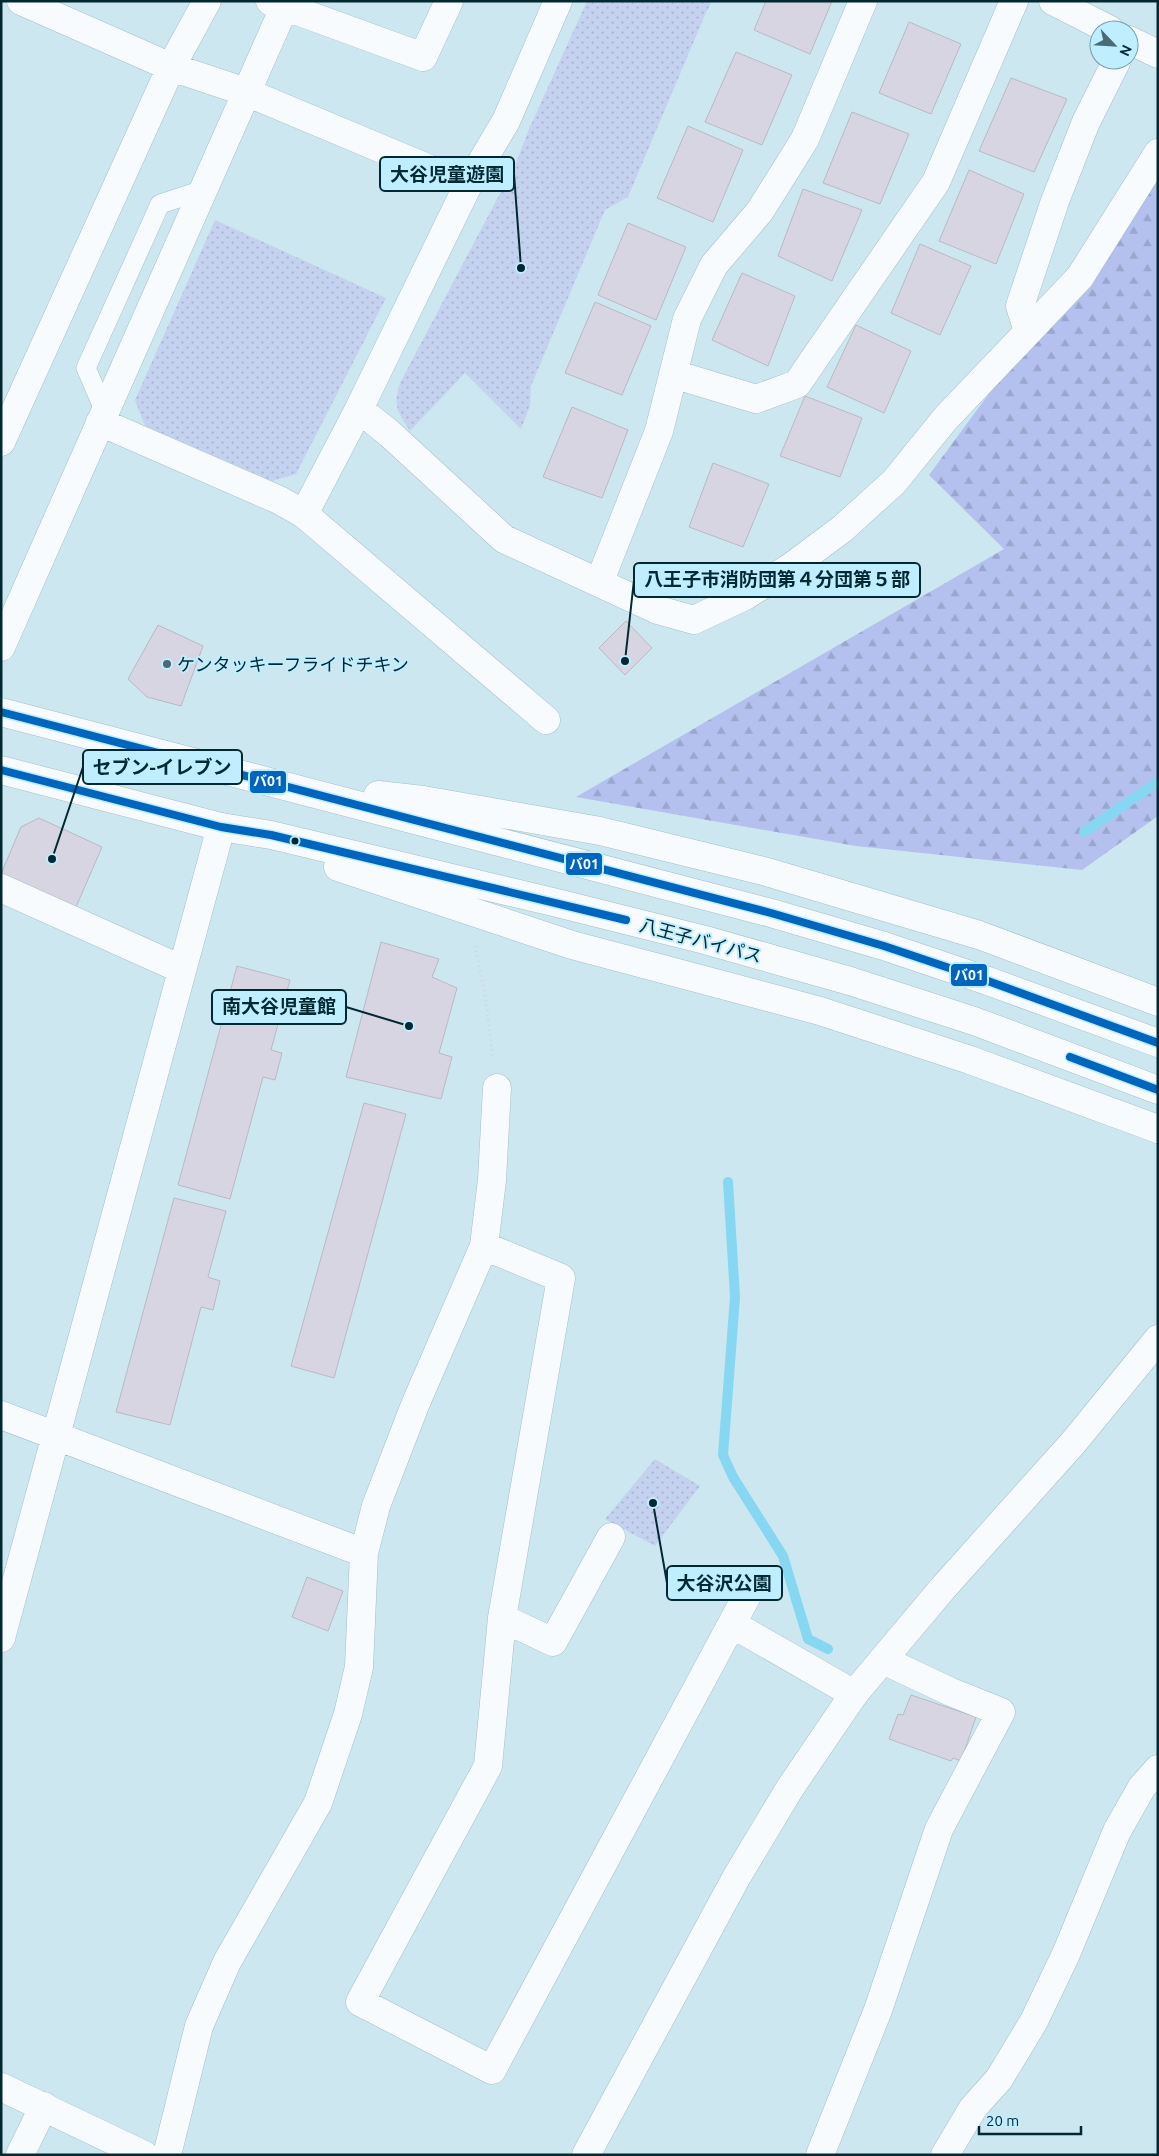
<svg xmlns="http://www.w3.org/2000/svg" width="1159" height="2156" font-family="Ubuntu,'Noto Sans JP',sans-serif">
  <defs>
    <pattern id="forest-firs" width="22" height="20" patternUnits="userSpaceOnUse" patternTransform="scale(1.25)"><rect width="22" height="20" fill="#b4c1ee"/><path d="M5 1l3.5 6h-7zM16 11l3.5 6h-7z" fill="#99a6cd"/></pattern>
    <pattern id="park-dots" width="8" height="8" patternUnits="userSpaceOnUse" patternTransform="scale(1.25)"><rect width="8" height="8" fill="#c4d2ef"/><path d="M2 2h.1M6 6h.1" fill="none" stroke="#a7b4cd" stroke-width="1.8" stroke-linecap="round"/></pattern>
  </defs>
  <rect width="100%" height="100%" fill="#cde7f0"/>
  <path fill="url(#forest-firs)" d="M1158,164V816L1082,870L856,846L576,797L1004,549L929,475Z"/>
  <path fill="url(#park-dots)" d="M587,1H712L705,15L628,197L605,210L531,386L530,406L521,429L465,373L410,431C397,411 393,406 400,383L516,163L529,129Z
    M215,220L386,298L296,474L272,481L145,426L135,400Z
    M655,1459L700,1486L655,1546L605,1519Z"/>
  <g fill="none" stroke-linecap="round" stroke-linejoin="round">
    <path stroke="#86d7f1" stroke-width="10" d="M1084,832L1158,782
      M728,1182L735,1297L723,1455L733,1477L783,1556L808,1639L828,1649"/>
  </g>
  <path fill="#d6d5e1" stroke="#b9b9c5" d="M766,1H832L810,54L754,30Z
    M909,22L961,44L931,114L879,93Z
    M736,52L792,75L762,145L705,122Z
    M1011,78L1067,99L1034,172L979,151Z
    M852,112L909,134L880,204L823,183Z
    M688,126L743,150L713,222L657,198Z
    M969,170L1024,194L996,264L939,241Z
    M803,189L862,210L832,281L778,256Z
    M628,223L686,247L656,320L598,295Z
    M920,244L971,266L940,335L891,313Z
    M742,273L795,296L768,366L712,340Z
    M595,302L651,326L622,395L565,373Z
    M856,325L911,351L884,413L827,387Z
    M805,396L862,418L840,477L780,456Z
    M572,407L628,430L602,498L543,477Z
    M713,463L769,484L743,547L689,527Z
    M626,621L652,648L625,675L599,648Z
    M158,625L203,646L181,706L147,697L128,679Z
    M39,818L102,847L76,907L1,874L21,827Z
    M381,942L439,959L432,977L457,988L439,1053L452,1057L441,1099L346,1077Z
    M237,966L290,980L271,1050L282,1053L275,1080L263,1077L230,1199L178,1185Z
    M364,1103L406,1114L334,1378L291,1366Z
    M174,1198L226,1211L208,1277L220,1281L213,1310L201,1307L170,1425L116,1412Z
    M307,1577L343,1591L328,1631L292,1617Z
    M911,1695L976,1717L961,1761L953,1758L951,1761L889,1739L898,1714L903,1715Z"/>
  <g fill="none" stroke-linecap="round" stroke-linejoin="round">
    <g stroke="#a4bfc8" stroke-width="20">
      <path id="lane" d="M105,412L86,368L160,204L203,190"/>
    </g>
    <g stroke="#a4bfc8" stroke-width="29">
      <path id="street" d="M21,1L171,67L246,92L468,185
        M270,1L423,57L449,1
        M1053,1L1110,30
        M1129,40L1158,54
        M1028,331L1020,306L1055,201L1086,122L1117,60
        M673,374L756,399L797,384L936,182L1014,1
        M359,409L390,434L504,539L658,610L694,620L745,596L791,567L842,529L894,482L945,419L1080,277L1158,153
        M100,422L279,500L304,514L546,720
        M1,442L171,67L207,1
        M304,514L359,409L468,185L506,121L558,1
        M599,583L659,431L687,319L714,265L760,211L805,139L863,1
        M1,647L287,1
        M1,888L181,969
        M484,1246L561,1278L502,1618L488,1766L360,2002L492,2070L750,1590
        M1,1415L364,1553
        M502,1618L553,1642L611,1537
        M732,1624L854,1694
        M1,1638L221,827
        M1,2087L144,2155
        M20,2155L44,2106
        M167,2155L199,2026L227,1962L318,1803L348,1714L359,1667L364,1553L376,1506L415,1405L484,1246L492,1180L497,1088
        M820,2155L878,2010L939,1829L1001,1712L951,1692L883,1660
        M945,2155L973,2108L999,2079L1034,2021L1066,1954L1117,1831L1142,1787L1158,1769"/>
    </g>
    <g stroke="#a4bfc8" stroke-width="29">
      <path id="secondary" d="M586,2155L736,1878L790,1788L854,1694L943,1588L1073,1443L1158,1339"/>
    </g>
    <g stroke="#a4bfc8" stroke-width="29">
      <path id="highway" d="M1,712L771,913L884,946L988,981L1158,1043
        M1,770L221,827L271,835L553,902L705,940L850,981L974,1021L1158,1090
        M378,795L423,800L600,831L767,872L979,935L1158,1002
        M338,867L572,945L820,1011L970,1060L1158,1129"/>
    </g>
    <path stroke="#cdd6da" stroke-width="3" stroke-dasharray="1 4" stroke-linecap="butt" d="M475,946L485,995L493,1058"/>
    <use href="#lane" stroke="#f8fbfd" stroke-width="19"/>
    <use href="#street" stroke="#f8fbfd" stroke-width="28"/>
    <use href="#secondary" stroke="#f8fbfd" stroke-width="28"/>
    <use href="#highway" stroke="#f8fbfd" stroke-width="28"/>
    <g stroke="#beeeff" stroke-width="11">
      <path id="bus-1" d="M1,712L771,913L884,946L988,981L1158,1043
        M1,770L221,827L271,835L626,920
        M1070,1057L1158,1090"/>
    </g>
    <use href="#bus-1" stroke="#0065bd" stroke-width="8"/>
  </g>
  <circle fill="#496b74" stroke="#beeeff" stroke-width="2" cx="167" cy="664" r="5"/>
  <circle fill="#022832" stroke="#beeeff" stroke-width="2" cx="295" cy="841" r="4.5"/>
  <g text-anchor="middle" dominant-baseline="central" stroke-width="4" stroke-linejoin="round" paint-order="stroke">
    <g font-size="18" fill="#022832" stroke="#beeeff" text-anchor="start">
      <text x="177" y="664">ケンタッキーフライドチキン</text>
    </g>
    <g font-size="18" fill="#022832" stroke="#beeeff">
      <text transform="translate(701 940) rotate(15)">八王子バイパス</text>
    </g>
  </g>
  <path fill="none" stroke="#022832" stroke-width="2" d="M521 268L514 174M625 661L634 580M52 859L83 767M409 1026L346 1007M653 1503L667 1583"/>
  <g fill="#022832" stroke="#beeeff" stroke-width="2">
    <circle cx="521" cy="268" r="5"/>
    <circle cx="625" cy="661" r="5"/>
    <circle cx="52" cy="859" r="5"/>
    <circle cx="409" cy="1026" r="5"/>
    <circle cx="653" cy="1503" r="5"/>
  </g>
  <g fill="#beeeff" stroke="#022832" stroke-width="2">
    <rect x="380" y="157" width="134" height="34" rx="5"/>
    <rect x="634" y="563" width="286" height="34" rx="5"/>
    <rect x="83" y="750" width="159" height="34" rx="5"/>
    <rect x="212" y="990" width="134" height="34" rx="5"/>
    <rect x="667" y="1566" width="115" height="34" rx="5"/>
  </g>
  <g font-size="19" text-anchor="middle" font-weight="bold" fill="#022832">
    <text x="447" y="181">大谷児童遊園</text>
    <text x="777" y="586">八王子市消防団第４分団第５部</text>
    <text x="162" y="774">セブン-イレブン</text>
    <text x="279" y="1013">南大谷児童館</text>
    <text x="724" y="1590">大谷沢公園</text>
  </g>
  <g stroke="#beeeff" stroke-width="2">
    <rect x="249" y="770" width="38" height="24" rx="5" fill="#0065bd"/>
    <rect x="565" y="852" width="38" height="24" rx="5" fill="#0065bd"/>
    <rect x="950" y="963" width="38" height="24" rx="5" fill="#0065bd"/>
  </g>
  <g font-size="14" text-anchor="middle" font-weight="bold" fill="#fff">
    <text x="268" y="786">バ01</text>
    <text x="584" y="869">バ01</text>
    <text x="969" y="980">バ01</text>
  </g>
  <rect width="1159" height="2156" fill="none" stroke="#022832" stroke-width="5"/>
  <g transform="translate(1114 45) rotate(115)"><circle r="24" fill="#beeeff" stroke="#739fad"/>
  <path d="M0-4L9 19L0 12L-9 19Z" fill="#496b74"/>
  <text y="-8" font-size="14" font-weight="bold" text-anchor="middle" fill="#022832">N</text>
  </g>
  <path d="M979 2126v8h102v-8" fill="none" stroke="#022832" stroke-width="2.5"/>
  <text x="986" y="2126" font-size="15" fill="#022832" stroke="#beeeff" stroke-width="4" paint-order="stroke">20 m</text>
</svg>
